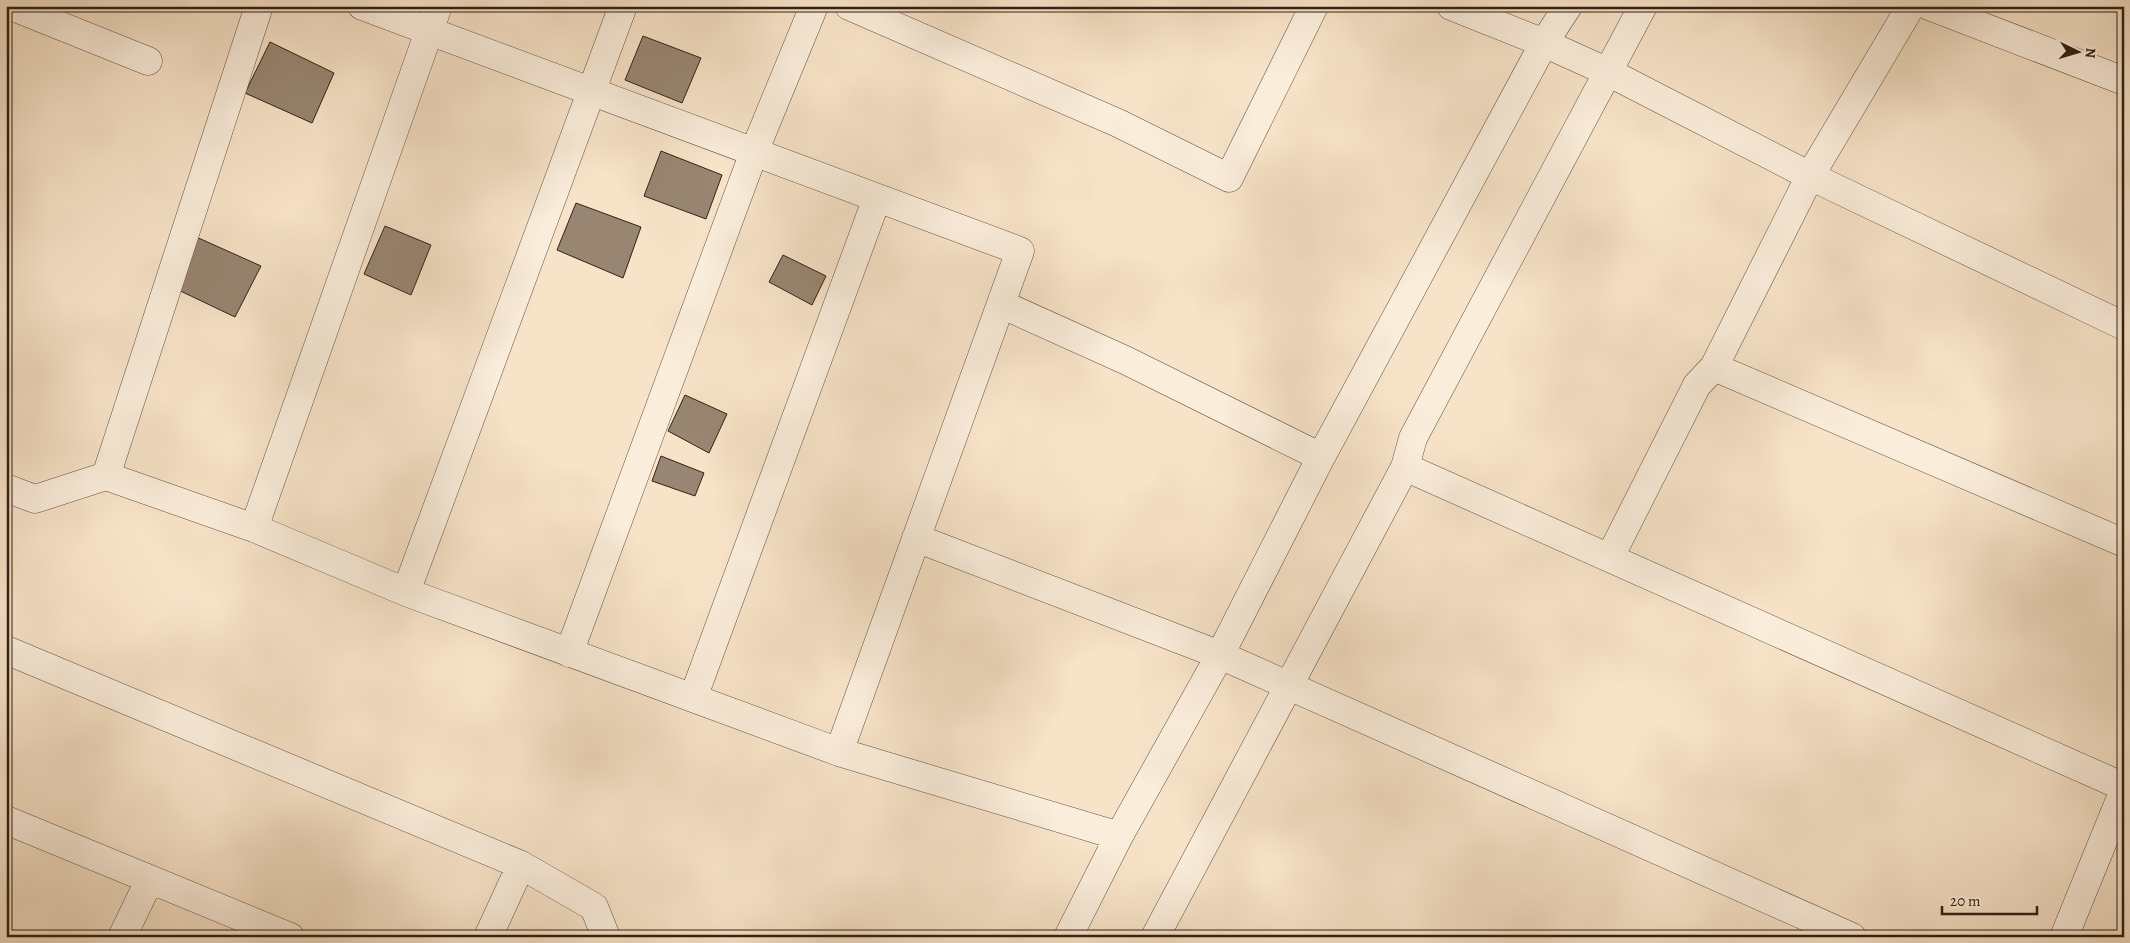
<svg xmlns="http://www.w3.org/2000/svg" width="2130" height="943" font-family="Alegreya,serif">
  <rect width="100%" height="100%" fill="#f7e3c8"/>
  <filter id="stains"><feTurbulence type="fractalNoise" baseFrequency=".004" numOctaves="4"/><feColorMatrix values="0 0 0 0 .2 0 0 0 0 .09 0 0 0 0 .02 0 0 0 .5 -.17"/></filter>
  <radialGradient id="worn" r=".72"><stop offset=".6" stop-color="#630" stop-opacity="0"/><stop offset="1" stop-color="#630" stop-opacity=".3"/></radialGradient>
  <path fill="#988672" stroke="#312114" d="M643,36L701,58L682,103L625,80Z
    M270,42L334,73L312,123L245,93Z
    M661,151L722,175L706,219L644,196Z
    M576,203L641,227L623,278L557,250Z
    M385,226L431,245L411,295L364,274Z
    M194,236L261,266L235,317L172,287Z
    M783,255L826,276L812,305L769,282Z
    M685,395L727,414L709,453L668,431Z
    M661,456L704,473L695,496L652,481Z"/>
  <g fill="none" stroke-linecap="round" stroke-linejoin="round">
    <g stroke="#625241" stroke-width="29">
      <path id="minor" d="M11,6L148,61
        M259,6L106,476L254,528L438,6
        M849,6L1118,123L1229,178L1314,6
        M1451,6L1544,43L1608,72L1810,176L2124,326
        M1929,6L2124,81
        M1001,304L1125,360L1321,457
        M1714,367L2124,543
        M1405,467L2124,787
        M6,488L35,499L106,476
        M254,528L406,592L839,752L1020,251L362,6
        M916,538L1220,655L1852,937
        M1610,557L1697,385L1714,367L1810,176L1911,6
        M406,592L623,6
        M6,650L521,865L594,907L606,937
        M569,653L754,152L814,6
        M693,698L877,198
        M839,752L1119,836
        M6,820L290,937
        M122,937L150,879
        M488,937L521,865
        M1068,937L1119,836L1220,655L1321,457L1544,43L1568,6
        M1155,937L1405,467L1413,438L1643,6
        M2064,937L2124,790"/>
    </g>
    <use href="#minor" stroke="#faeddb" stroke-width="28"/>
  </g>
  <rect width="2130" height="943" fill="none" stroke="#f7e3c8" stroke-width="25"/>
  <rect x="8" y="8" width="2115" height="928" fill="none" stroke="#312114" stroke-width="2.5"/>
  <rect x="12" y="12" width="2105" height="918" fill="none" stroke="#312114"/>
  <g transform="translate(2078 52) rotate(95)" stroke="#faeddb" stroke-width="4" paint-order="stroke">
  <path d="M0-4L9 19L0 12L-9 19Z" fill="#312114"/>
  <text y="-8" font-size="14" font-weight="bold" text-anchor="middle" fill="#312114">N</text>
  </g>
  <path d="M1942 906v8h95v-8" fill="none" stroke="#312114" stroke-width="2.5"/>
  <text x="1950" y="906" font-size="15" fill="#312114" stroke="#faeddb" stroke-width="4" paint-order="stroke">20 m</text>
  <rect width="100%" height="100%" filter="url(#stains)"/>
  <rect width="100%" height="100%" fill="url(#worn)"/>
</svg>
